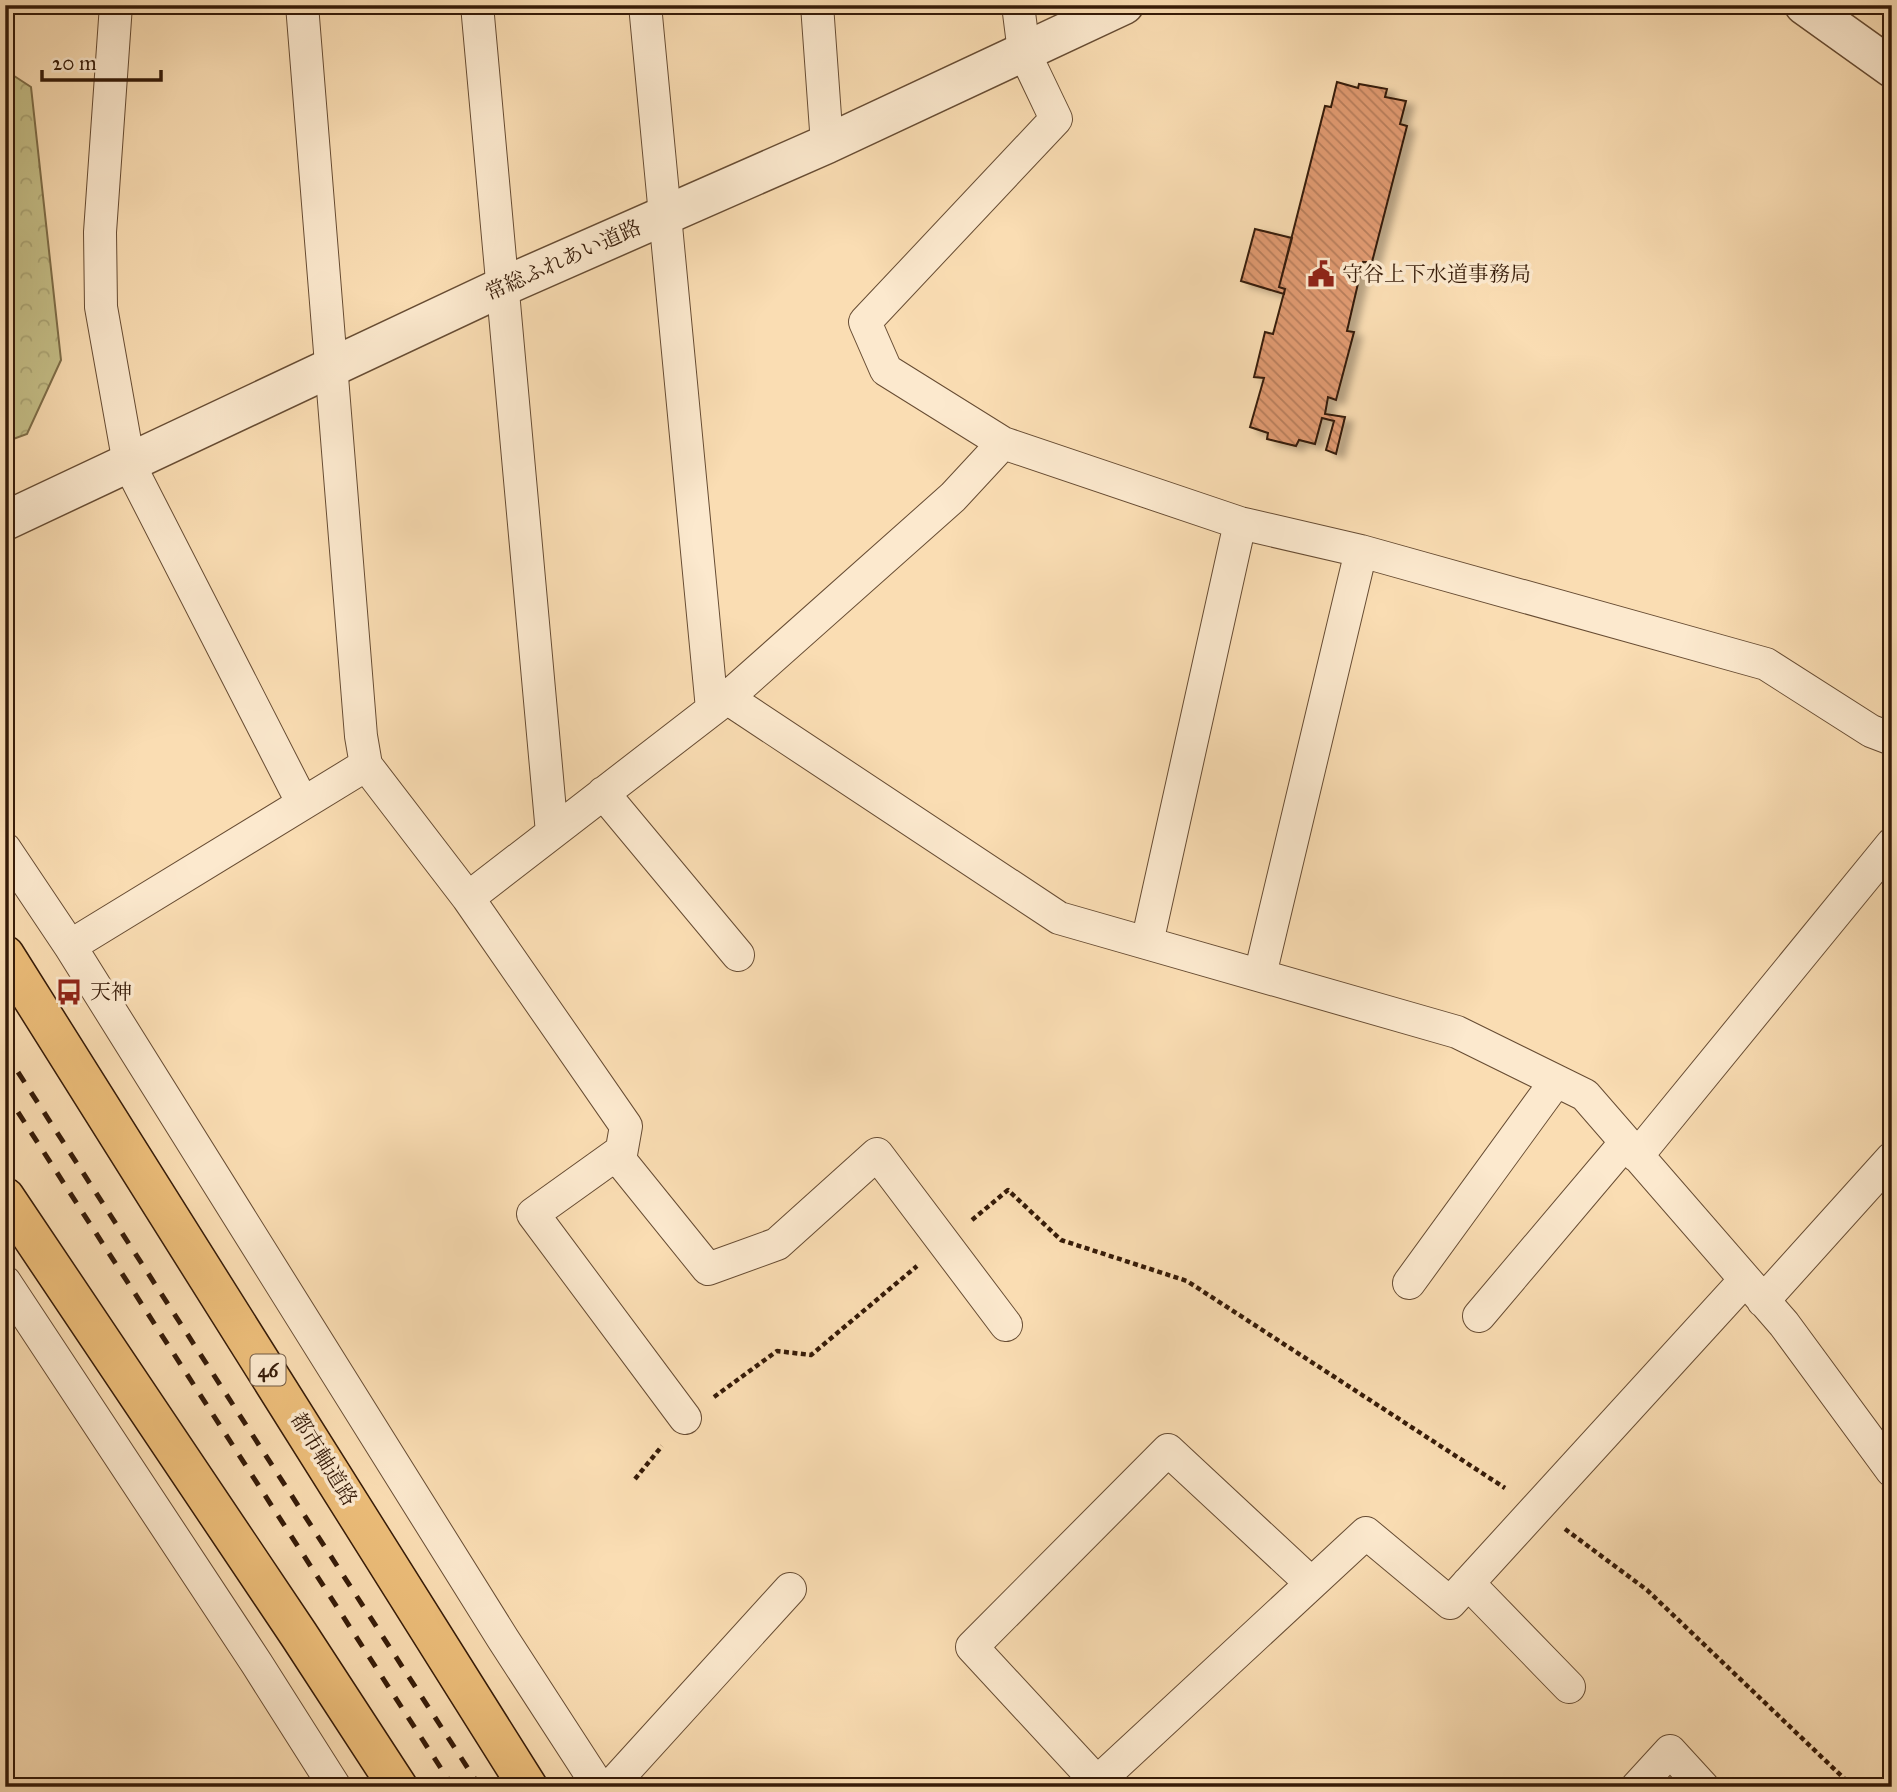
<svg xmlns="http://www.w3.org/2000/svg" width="1897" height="1792" font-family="'IM FELL Great Primer','Noto Serif JP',serif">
  <defs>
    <pattern id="forest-crowns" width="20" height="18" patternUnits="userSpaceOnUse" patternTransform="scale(1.75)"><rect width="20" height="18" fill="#c5bf88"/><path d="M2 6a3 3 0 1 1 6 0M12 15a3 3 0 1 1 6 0" fill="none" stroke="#aaa474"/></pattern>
    <pattern id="building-back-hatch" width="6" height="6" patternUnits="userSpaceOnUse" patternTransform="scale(1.75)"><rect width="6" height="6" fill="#e09a71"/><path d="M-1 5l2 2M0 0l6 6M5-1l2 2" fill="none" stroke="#b67d5b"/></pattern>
    <filter id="shadow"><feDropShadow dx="8" dy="4.5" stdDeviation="3.5" flood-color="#0004"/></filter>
  </defs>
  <rect width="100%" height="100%" fill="#faddb3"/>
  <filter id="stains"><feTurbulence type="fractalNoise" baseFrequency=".00286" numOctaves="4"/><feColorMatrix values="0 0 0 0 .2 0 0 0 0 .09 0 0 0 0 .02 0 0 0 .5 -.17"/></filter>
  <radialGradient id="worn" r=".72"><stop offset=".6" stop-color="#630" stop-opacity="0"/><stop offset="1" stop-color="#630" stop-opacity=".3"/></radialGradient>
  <path fill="url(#forest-crowns)" stroke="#7e6d48" stroke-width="2" d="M5,70L31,87L61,360L27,434L5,442Z"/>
  <path fill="url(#building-back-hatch)" stroke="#361b08" stroke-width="2" filter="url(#shadow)" d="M1337,82L1358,88L1359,84L1387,89L1385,97L1406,101L1400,124L1407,126L1372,262H1363L1347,331L1354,332L1336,400L1328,397L1325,414L1345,417L1336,454L1326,450L1334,421L1322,418L1315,444L1299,440L1296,446L1267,439L1268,433L1250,427L1264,378L1254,377L1265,332L1273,334L1285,289L1279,287L1325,106L1331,107Z
    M1255,229L1292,238L1279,287L1285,289L1284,294L1241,281Z"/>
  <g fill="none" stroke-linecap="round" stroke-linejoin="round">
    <g stroke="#674c33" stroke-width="34">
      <path id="minor" d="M116,5L100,232L101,307L129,464L302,802
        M302,5L361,736L366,765L468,898L626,1126L620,1160L708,1269L777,1244L877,1154L1006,1325
        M477,5L552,833
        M645,5L712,709
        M817,5L827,144
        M1018,5L1024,52L1056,119L865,322L886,370L1003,443L1240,523L1361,551L1766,664L1871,731L1892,739
        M727,698L1059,918L1457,1032L1585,1095L1784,1324L1892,1471
        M603,793L738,955
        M5,849L70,946L503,1639L599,1787
        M468,898L727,698L953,497L1003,443
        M1147,943L1240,523
        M70,946L366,765
        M1260,975L1361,551
        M621,1151L533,1214L685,1418
        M1637,1156L1892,844
        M5,1282L257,1664L335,1787
        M1409,1283L1556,1081
        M1763,1301L1892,1158
        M1479,1316L1626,1142
        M1468,1583L1569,1687
        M1097,1782L972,1647L1168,1450L1311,1583
        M610,1787L790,1589
        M1092,1787L1366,1533L1450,1603L1745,1280
        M1637,1787L1670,1751L1703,1787"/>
    </g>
    <g stroke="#674c33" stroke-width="41">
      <path id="tertiary" d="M1804,5L1892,68
        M5,521L502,287L827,144L1124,5"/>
    </g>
    <g stroke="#361b08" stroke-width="41">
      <path id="primary" d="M5,955L528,1787
        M5,1197L299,1635L398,1787"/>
    </g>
    <path stroke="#361b08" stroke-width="4.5" stroke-dasharray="5 3.5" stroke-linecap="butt" d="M972,1220L1008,1190L1061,1240L1187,1281L1505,1488
      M714,1397L777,1351L811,1355L917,1266
      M635,1479L662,1446
      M1565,1529L1647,1590L1853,1787"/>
    <use href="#minor" stroke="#fce9ce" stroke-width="32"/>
    <use href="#tertiary" stroke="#fce9ce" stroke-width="38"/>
    <use href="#primary" stroke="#edbe7a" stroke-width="38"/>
    <path stroke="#361b08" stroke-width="5" stroke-dasharray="12 12" stroke-linecap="butt" d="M5,1052L480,1787
      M5,1092L453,1787"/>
  </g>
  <defs>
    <g id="civic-bare" transform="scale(2.1)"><path d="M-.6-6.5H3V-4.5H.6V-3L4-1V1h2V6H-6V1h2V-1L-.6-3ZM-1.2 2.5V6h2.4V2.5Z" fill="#8f2418" stroke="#fce9ce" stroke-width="2.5" paint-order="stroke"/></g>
    <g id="bus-bare" transform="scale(2.1)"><path d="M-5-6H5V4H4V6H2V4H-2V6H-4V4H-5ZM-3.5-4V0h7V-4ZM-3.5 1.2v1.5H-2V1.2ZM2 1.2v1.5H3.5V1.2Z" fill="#8f2418" stroke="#fce9ce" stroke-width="2.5" paint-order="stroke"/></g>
  </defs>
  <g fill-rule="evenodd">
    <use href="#civic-bare" x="1321" y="274"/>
    <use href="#bus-bare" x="69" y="992"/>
  </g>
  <g text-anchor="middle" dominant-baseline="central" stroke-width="7" stroke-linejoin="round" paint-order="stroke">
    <rect fill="#fce9ce" stroke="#715943" stroke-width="2" x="250.5" y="1354.5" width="35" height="31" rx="5"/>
    <g font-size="19" font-weight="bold" fill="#361b08">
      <text x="268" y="1370">46</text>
    </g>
    <g font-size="21" fill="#361b08" stroke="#fce9ce">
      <text transform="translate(563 260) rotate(-24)">常総ふれあい道路</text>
      <text transform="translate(324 1459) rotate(58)">都市軸道路</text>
    </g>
    <g font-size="21" fill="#361b08" stroke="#fce9ce" text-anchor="start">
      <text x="1342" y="274">守谷上下水道事務局</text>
      <text x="90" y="992">天神</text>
    </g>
  </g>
  <rect width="1897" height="1792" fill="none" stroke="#faddb3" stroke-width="28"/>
  <rect x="7" y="7" width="1883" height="1778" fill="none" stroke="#361b08" stroke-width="3.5"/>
  <rect x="14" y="14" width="1869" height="1764" fill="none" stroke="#361b08" stroke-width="2"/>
  <path d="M42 70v10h119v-10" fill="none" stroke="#361b08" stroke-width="3.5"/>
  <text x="52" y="70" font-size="21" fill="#361b08" stroke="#fce9ce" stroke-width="5" paint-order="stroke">20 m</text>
  <rect width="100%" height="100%" filter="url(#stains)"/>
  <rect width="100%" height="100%" fill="url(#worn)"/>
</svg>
